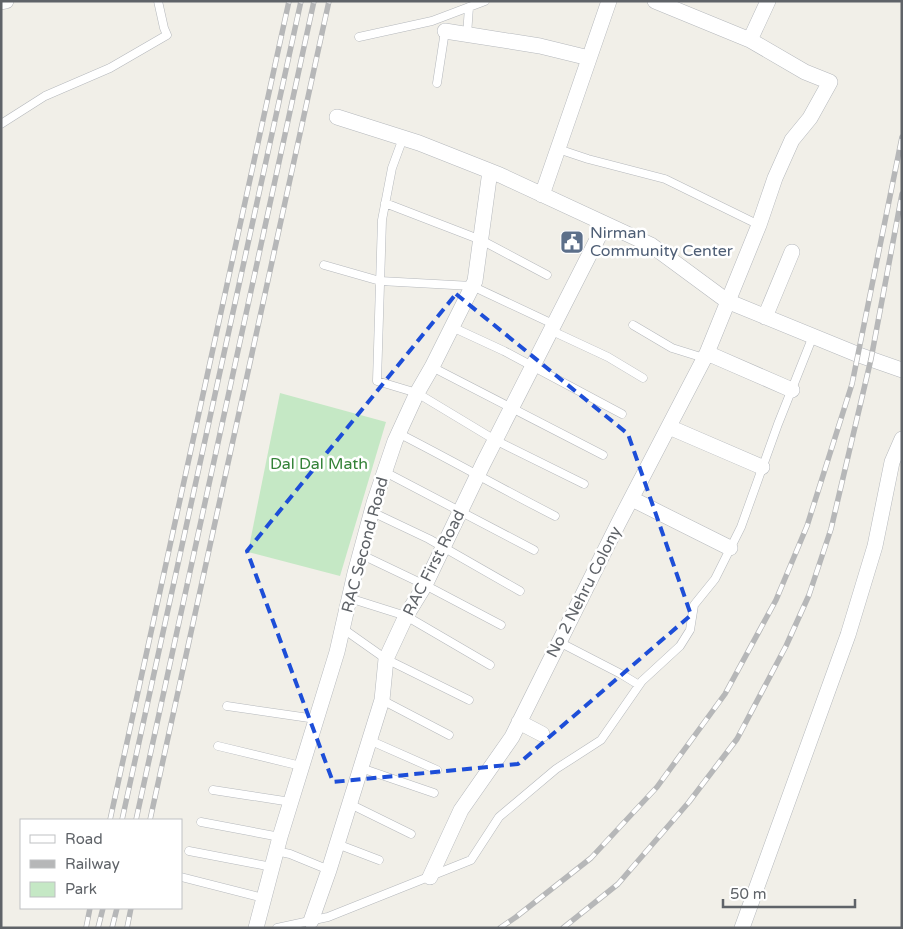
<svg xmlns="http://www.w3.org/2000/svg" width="903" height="929" font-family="'Varela Round',sans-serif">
  <rect width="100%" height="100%" fill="#f1efe8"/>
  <path fill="#c5e8c5" d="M280,393L386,422L340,576L248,552Z"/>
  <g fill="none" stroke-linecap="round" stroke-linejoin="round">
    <g stroke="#b5b8bc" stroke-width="9">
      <path id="lane" d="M467,35L469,7
        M359,37L432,21L485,1
        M437,83L445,31
        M1,124L45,96L110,68L167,35L164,28L158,1
        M403,138L392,168L382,220L377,381L417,393L495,440L584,484
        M558,149L588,159L665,179L759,225
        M385,203L481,240L547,275
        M324,265L380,281L472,286L553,324
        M633,325L672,348L704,358
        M452,327L504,351L622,414
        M550,330L608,357L643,378
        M432,367L603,455
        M398,433C451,460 502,489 555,516
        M385,472L534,550
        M372,512L429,539L520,591
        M360,554L425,585L501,625
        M349,598L406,616L490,665
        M342,628L386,659L469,700
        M559,642L621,674L639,685
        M382,700L449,735
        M227,706L316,719
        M369,740L437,770
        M218,746L301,766
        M361,768L434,793
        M213,790L291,802
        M350,804L411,834
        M201,822L280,837
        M337,844L379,860
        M189,851L272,867
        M276,851L290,854L329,870
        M181,877L263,898
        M277,928L328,917L471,860L499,817L556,769L601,740L642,681L680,646L690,630L694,605L715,579L741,527L778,424L813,336"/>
    </g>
    <g stroke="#b5b8bc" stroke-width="16">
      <path id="street" d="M1,2L6,1
        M445,31L540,46L589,58
        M750,40L768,1
        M337,117L419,143L500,175L651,245L727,301L859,355L902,370
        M542,195L609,1
        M765,317L792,252
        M707,353L792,390
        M669,427L762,467
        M632,499L730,548
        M519,722L542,734
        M430,877L461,810L512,737L618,524L707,353L759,225L775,178L792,140L810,118L830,82L805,72L750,40L655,1
        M311,921L329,870L382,700L386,659L406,616L425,585L483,464L605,224
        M256,928L280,837L337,652L355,573L374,503L395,441L417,393L432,367L475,281L490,171
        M742,928L848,635L875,546L892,462L902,439"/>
    </g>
    <use href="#lane" stroke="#fff" stroke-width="8"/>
    <use href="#street" stroke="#fff" stroke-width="15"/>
    <g stroke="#b6b7b8" stroke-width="5.5">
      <path id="rail" d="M110,820L289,1
        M122,820L301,1
        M136,820L314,1
        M150,820L329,1
        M86,928L90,908
        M98,928L103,908
        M112,928L117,908
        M127,928L131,908
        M500,928L516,917L591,858L657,787L725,694L776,600L807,526L852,384L902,137
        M563,928L618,884L689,802L737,739L786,646L809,595L831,529L871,359L902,194"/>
    </g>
    <use href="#rail" stroke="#fff" stroke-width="4" stroke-dasharray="11" stroke-linecap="butt"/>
  </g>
  <path fill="none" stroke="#1d4ed8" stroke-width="4" stroke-dasharray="10 6" stroke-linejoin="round" d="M456,294L628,434L691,615L518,764L333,782L247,551Z"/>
  <defs>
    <g id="civic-square" transform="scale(1.25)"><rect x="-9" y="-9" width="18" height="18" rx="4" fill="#5c6f8a" stroke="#fff"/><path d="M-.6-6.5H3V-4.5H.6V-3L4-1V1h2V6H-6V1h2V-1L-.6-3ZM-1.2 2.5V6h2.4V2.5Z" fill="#fff"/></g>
  </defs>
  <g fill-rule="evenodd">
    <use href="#civic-square" x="572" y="242"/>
  </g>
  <g text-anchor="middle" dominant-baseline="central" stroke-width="5" stroke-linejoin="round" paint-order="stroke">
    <g font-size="16" fill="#4e5e75" stroke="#fff" text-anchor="start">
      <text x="590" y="233">Nirman<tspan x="590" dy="18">Community Center</tspan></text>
    </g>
    <g font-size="16" fill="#348238" stroke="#fff">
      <text x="319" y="464">Dal Dal Math</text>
    </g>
    <g font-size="16" fill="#5f6368" stroke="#fff">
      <text transform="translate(365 545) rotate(-75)">RAC Second Road</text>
      <text transform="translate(434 563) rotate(-63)">RAC First Road</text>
      <text transform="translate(584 592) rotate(-63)">No 2 Nehru Colony</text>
    </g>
  </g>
  <rect width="903" height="929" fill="none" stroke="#5f6368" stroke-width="5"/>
  <rect x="20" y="819" width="162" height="90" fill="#ffffff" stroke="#bfc1c3"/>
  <rect x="30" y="835" width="25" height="8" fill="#ffffff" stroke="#bfc1c3"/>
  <text x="65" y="844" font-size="15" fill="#5f6368">Road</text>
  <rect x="30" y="860" width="25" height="8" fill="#b6b7b8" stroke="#bfc1c3"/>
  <text x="65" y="869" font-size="15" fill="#5f6368">Railway</text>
  <rect x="30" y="882" width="25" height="15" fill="#c5e8c5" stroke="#bfc1c3"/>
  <text x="65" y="894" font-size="15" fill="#5f6368">Park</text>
  <path d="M723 899v8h132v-8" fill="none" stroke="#5f6368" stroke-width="2.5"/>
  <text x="730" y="899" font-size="15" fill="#5f6368" stroke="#ffffff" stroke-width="4" paint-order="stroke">50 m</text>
</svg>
